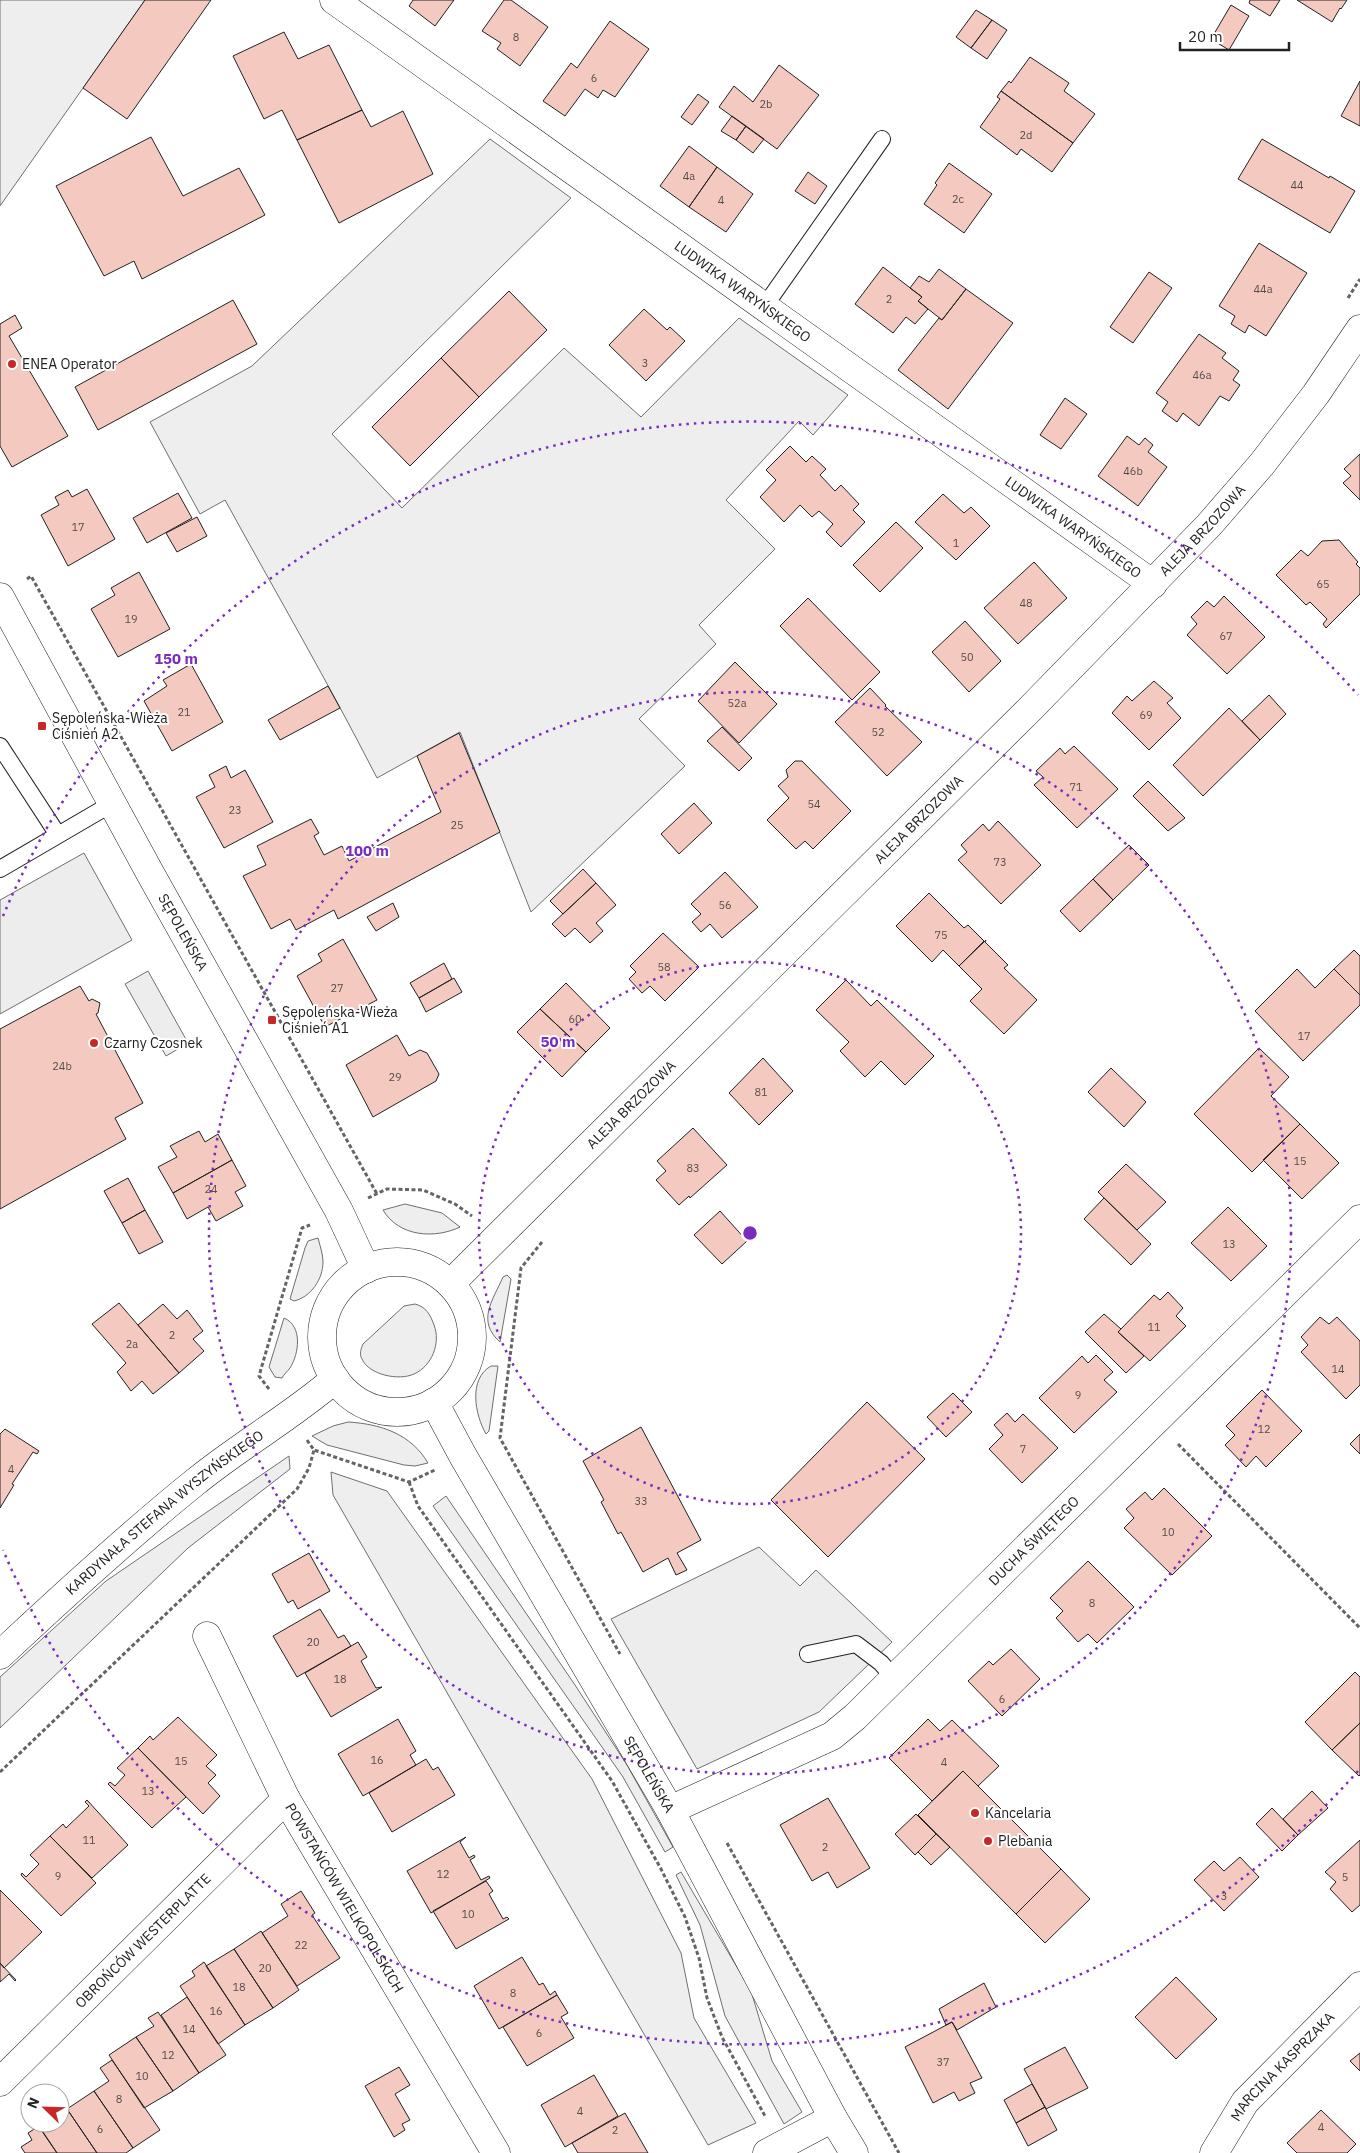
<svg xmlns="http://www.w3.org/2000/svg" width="1360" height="2153" font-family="'IBM Plex Sans',sans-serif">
  <rect width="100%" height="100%" fill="#fff"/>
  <path fill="#eee" stroke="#6f6f6f" d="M0,0H145L0,206Z
    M490,139L571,198L332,434L402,508L564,348L641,417L739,318L848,395L813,435L799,421L726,500L775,549L699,625L716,644L639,719L685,766L531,912L460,732L377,778C329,684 276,593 225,500L200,514L150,422L252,366Z
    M405,1204L442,1213L460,1227C435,1239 399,1237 383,1210Z
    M318,1238C320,1246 323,1254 323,1262C323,1279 311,1297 294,1301L290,1299L305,1248L308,1241Z
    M507,1275L511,1279L500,1342C476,1321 493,1300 503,1277Z
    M415,1304C426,1307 430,1314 434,1325C441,1343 432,1366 414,1374C399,1381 369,1375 362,1359C359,1354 361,1349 363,1344L404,1306Z
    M284,1318C303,1326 299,1354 290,1368C287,1372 284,1374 282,1378L275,1377L269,1367Z
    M491,1366H498L489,1431L486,1434C475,1415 468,1379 491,1366Z
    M348,1422C381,1424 411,1434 428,1463L415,1466L404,1465L327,1445L312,1436L333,1426Z
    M289,1456L290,1469L188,1548L0,1728V1677L106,1581Z
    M331,1472L387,1491L592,1779L681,1953L694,2018L756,2123L708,2145L333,1495Z
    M446,1496L575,1685L627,1765L673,1847L665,1852L623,1777L433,1506Z
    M681,1872L751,1991L772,2061L802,2112L784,2124L725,2016L700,1925L676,1875Z"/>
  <path fill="#ededed" stroke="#6f6f6f" d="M84,853L132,940L0,1014V900Z
    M148,971L188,1043L166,1056L125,984Z
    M759,1547L800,1586L816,1570L892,1642L819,1712L697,1769L611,1619Z"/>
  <path fill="#f3c9c0" stroke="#222" d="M145,0H211L127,119L83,88Z
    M413,0H454L435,26L409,6Z
    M504,0H511L548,27L520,66L497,49L501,43L482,31Z
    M1250,0H1280L1270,16L1249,3Z
    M1297,0H1347L1341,9L1340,8L1332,22Z
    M1231,5L1249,16L1229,50L1211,39Z
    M976,10L992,20L971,48L956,37Z
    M992,20L1007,30L987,59L971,48Z
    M610,21L649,49L615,97L603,90L598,98L585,89L565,116L543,101L571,63L577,68Z
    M284,32L298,59L329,45L362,110L297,140L282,110L264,119L233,56Z
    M1030,57L1069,83L1064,91L1095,114L1073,143L1001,91L1009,81L1011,83Z
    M779,65L819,95L777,149L719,107L734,86L753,102Z
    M1360,81V126L1341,116Z
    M1001,91L1073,143L1052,172L1021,149L1017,155L980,127L1000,99L997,97Z
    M698,94L709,102L692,125L681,117Z
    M362,110L371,127L403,111L433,174L339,223L297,140Z
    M732,116L746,126L736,140L721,131Z
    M746,126L764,139L753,153L736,140Z
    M151,137L183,196L239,168L265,215L142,279L134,261L104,276L56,186Z
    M1262,139L1329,178L1330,176L1355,191L1330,233L1238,179Z
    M689,146L717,167L689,207L660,186Z
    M949,163L992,194L964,233L924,204L937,185L935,183Z
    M717,167L753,194L726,232L689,207Z
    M808,172L827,186L815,204L795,191Z
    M1259,243L1307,273L1266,336L1249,325L1245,333L1231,324L1235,316L1219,306Z
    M883,267L922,297L918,301L928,309L915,324L906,317L893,333L855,304Z
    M939,269L966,289L942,320L918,301L922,297L910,288L919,276L929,282Z
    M1149,272L1172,288L1133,343L1110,327Z
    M966,289L1013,323L948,409L898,370L939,318L942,320Z
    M509,291L547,330L479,397L441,358Z
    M233,300L257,344L98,430L75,387Z
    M644,309L667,330L670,327L685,341L646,381L609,345Z
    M15,315L22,328L9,336L68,436L12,467L0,446V324Z
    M1199,334L1226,353L1222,358L1239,371L1233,380L1240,385L1229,401L1220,396L1199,426L1183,413L1177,422L1162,411L1168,402L1156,393Z
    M441,358L479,397L410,466L372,427Z
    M1065,398L1087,414L1061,449L1040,435Z
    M1127,436L1139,445L1145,438L1153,445L1148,452L1167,467L1138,506L1098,476Z
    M790,446L806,462L812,456L826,469L820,475L835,491L841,485L859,504L853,510L865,522L841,547L826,532L833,524L819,511L812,517L800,505L784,522L760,497L776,480L766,470Z
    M1360,454V500L1343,483L1351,476L1344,469Z
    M87,489L115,539L68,566L41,515L59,505L55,497L68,490L72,497Z
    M178,493L192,518L147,543L133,518Z
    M943,494L964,513L971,507L990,526L956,560L915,522Z
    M197,517L207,536L177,552L166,533Z
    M896,522L923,548L880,592L853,565Z
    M1339,540L1358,562L1356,564L1360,568V594L1326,628L1323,624L1327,619L1310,602L1306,605L1276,575L1301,550L1308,556L1322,541Z
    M1034,562L1067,598L1018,644L984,608Z
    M139,572L170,629L118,657L91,609L115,595L111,588Z
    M1224,596L1265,637L1227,674L1187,635L1197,624L1191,617L1207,601L1214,607Z
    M808,598L880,672L852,700L780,626Z
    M965,621L1001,661L969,692L932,652Z
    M735,662L777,704L739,743L698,701Z
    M191,664L223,722L172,751L144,701L167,686L163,680Z
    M1154,681L1173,698L1167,703L1181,718L1149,750L1112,713L1127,696L1132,701Z
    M328,686L340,708L280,740L268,720Z
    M870,688L886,705L885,706L922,742L887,776L835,722Z
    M1269,695L1286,714L1260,740L1242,721Z
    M1229,708L1260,740L1203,796L1173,765Z
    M722,727L752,758L739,771L707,741Z
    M459,733L500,832L338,919L334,910L296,930L290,919L271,929L243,876L266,865L257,846L311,819L319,833L314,836L324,855L342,846L349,861L441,812L417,756Z
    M1074,746L1118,789L1077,828L1034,785L1043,777L1036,771L1060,748L1065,754Z
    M795,761H802L851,811L813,849L805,841L796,849L767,820L789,798L778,786L788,777L786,770Z
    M226,766L231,778L245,770L273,822L224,848L196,797L215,787L209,775Z
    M1148,781L1185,818L1168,831L1133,796Z
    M694,803L712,823L679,854L661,834Z
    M998,821L1041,865L1001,904L958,860L967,852L961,845L983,824L989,831Z
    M1129,845L1149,865L1113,900L1093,879Z
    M583,869L596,883L563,914L550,901Z
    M725,872L758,907L722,938L710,924L701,932L692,922L701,914L691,904Z
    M1093,879L1113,900L1080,932L1060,911Z
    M596,883L616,905L596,923L603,931L590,943L575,928L565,937L552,924Z
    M929,893L964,928L968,925L984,941L959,966L943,950L932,962L896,926Z
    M393,903L399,917L376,931L367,917Z
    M663,933L699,967L665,1001L650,986L642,993L629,979L636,972L630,966Z
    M343,939L377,1000L325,1027L297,976L322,961L318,954Z
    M986,940L985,942L1008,965L1004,968L1037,1000L1004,1034L970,1001L982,989L959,966Z
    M1354,950L1360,956V995L1334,969Z
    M444,963L452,979L419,998L410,983Z
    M1297,969L1315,988L1334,969L1360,995V1005L1303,1061L1255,1011Z
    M454,978L462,992L426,1012L419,998Z
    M846,980L871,1006L877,1000L934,1056L905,1085L881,1061L865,1077L840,1051L849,1042L816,1010Z
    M566,983L610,1028L586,1052L540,1009Z
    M80,986L89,1001L92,999L100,1003L98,1013L96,1014L143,1103L115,1118L126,1139L0,1209V1029Z
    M540,1009L586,1052L562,1077L517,1032Z
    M397,1035L409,1056L420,1050L427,1053L439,1074L436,1081L373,1117L346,1065Z
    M1259,1048L1289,1077L1271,1096L1300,1124L1252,1172L1194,1114Z
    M763,1058L793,1091L759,1125L729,1093Z
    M1111,1068L1146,1102L1124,1127L1088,1092Z
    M1300,1124L1339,1163L1302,1199L1263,1160Z
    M693,1128L727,1165L690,1198L689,1196L679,1205L656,1180L666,1171L657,1161Z
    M199,1131L205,1142L218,1134L232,1160L173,1193L158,1167L177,1157L170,1146Z
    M232,1160L246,1186L235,1192L243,1206L216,1221L208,1207L187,1219L173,1193Z
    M1126,1164L1166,1202L1137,1230L1098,1192Z
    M128,1178L145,1210L122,1223L104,1191Z
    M1104,1198L1151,1244L1131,1265L1084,1219Z
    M1228,1207L1267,1246L1231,1281L1191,1243Z
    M145,1210L163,1242L139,1254L122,1223Z
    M720,1211L747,1241L722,1264L694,1235Z
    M1168,1292L1183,1308L1176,1316L1186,1326L1150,1361L1118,1332L1154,1295L1160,1300Z
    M119,1303L179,1373L153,1394L142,1381L131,1391L117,1372L126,1363L92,1324Z
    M163,1304L177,1319L187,1310L203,1331L193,1339L204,1351L179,1373L138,1325Z
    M1104,1314L1121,1329L1118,1332L1144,1356L1126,1373L1085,1332Z
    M1320,1317L1329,1324L1337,1317L1360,1341V1385L1346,1399L1301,1352L1308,1345L1301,1337Z
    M1096,1355L1113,1372L1104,1380L1117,1392L1074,1433L1039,1398L1082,1356L1088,1363Z
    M1262,1390L1302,1431L1266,1467L1256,1456L1246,1467L1225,1445L1235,1435L1226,1426Z
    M953,1393L972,1412L946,1437L927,1417Z
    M867,1402L925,1459L828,1557L771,1500Z
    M1007,1413L1015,1422L1023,1414L1058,1448L1022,1483L989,1449L1003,1435L994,1425Z
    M641,1427L701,1540L677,1553L687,1570L676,1575L668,1558L643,1572L621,1532L618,1534L601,1502L604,1500L583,1461Z
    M5,1429L39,1451L37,1454L33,1452L12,1484L14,1485L0,1508V1434Z
    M1360,1434V1454L1350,1444Z
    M1164,1488L1212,1536L1172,1575L1124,1528L1134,1518L1126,1509L1145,1492L1152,1500Z
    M309,1553L330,1591L298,1609L293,1600L288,1603L272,1574Z
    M1088,1561L1134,1607L1097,1643L1088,1634L1078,1642L1056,1618L1063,1611L1050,1598Z
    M320,1609L338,1638L344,1635L351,1646L297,1677L273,1636Z
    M358,1642L367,1657L361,1661L376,1688L382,1687L331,1717L305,1673Z
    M1011,1649L1040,1679L1002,1716L968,1681L989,1661L993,1665Z
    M1355,1672L1360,1677V1723L1332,1750L1305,1722Z
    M178,1717L217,1755L206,1766L216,1775L208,1783L220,1796L203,1814L138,1748L150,1736L153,1740Z
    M398,1719L416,1751L410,1755L416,1765L363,1796L338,1754Z
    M928,1719L940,1731L952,1720L999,1766L978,1786L963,1771L932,1801L889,1758Z
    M1360,1723V1775L1359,1776L1332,1750Z
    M138,1748L186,1797L152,1828L108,1784L110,1782L115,1786L125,1775L117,1768Z
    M426,1759L433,1770L438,1767L455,1795L392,1832L369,1793Z
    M963,1771L1061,1869L1016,1914L918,1815Z
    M1312,1791L1328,1808L1298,1835L1283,1819Z
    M828,1798L870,1868L837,1888L828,1872L812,1881L780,1825Z
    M87,1800L128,1845L92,1878L50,1836L63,1824L66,1828L89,1806L85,1802Z
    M1272,1808L1298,1835L1282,1851L1256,1824Z
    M916,1814L936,1834L915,1855L895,1834Z
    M936,1834L950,1847L931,1865L918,1852Z
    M50,1836L96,1883L61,1916L21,1875L22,1873L26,1877L39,1864L30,1855Z
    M466,1837L460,1842L469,1858L474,1855L475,1857L470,1860L481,1880L489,1876L490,1878L431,1913L407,1871Z
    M1360,1840V1905L1352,1912L1330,1889L1336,1882L1325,1872Z
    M1240,1857L1259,1877L1224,1911L1194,1880L1214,1861L1224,1871Z
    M1061,1869L1090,1899L1045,1943L1016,1914Z
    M486,1881L493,1891L489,1894L503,1919L507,1917L509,1919L456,1949L433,1911Z
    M0,1890L42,1932L4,1968L0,1963Z
    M301,1891L315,1913L312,1915L340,1958L297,1986L262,1933L288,1916L281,1904Z
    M261,1931L299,1990L273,2008L234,1949Z
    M234,1949L273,2008L245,2025L206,1966Z
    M522,1957L539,1985L543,1983L550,1995L555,1991L557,1995L499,2029L474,1986Z
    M204,1962L245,2025L218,2044L180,1986L195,1976L192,1971Z
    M0,1963L16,1980L15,1981L9,1974L0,1982Z
    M1176,1977L1217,2019L1176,2059L1135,2017Z
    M984,1983L996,2007L957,2030L952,2022L946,2025L939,2009Z
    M557,1995L568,2013L561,2017L574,2038L527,2066L503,2027Z
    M187,1997L226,2055L199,2073L161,2015Z
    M158,2012L199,2073L173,2091L136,2037L154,2026L148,2018Z
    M952,2022L982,2078L970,2083L975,2093L959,2101L954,2092L933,2103L905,2047Z
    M136,2037L173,2091L144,2108L109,2055Z
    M1065,2047L1088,2088L1046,2109L1024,2069Z
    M1360,2053V2071L1350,2061Z
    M112,2060L160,2130L133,2148L94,2091L109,2081L100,2068Z
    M399,2067L410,2085L395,2094L410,2120L402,2124L405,2130L394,2137L365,2086Z
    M594,2075L618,2116L565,2147L541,2105Z
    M1032,2084L1045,2107L1016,2123L1004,2100Z
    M94,2091L133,2148L126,2153H97L67,2109Z
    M1045,2107L1057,2130L1028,2146L1016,2123Z
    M67,2109L97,2153H57L37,2124L60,2123V2114Z
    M1321,2110L1356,2144L1347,2153H1297L1287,2143Z
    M625,2113L648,2153H578L572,2143Z
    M39,2126L57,2153H25L21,2147L32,2140L28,2133Z"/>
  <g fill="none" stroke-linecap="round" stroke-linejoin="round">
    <g stroke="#222" stroke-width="18">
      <path id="lane" d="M764,307L882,139
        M0,746L58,835
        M0,869L113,803
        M808,1654L856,1644L881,1663L894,1678"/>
    </g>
    <g stroke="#222" stroke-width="29">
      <g id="street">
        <path id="s1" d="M334,0L1153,584"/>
        <path id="s2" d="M207,1636L286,1799L496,2153"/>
        <path id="s3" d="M670,1810L832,1736L855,1717L1360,1219"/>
        <path id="s4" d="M0,2082L286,1799"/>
        <path d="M767,2153L833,2118"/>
        <path id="s5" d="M1214,2153L1245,2102L1360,1986"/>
      </g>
    </g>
    <g stroke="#222" stroke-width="29">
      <g id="secondary">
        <path id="s6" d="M0,597L150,873L339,1211L366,1269"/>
        <circle cx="397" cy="1337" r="75"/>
        <path id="s7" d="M450,1284L1031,708L1209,525L1262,464L1316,394L1360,329"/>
        <path id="s8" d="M434,1402L463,1456L670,1810L833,2118L854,2153"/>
        <path id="s9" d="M0,1655C63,1596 127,1537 194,1483C239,1446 291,1417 335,1379"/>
      </g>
    </g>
    <path stroke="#646464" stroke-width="3" stroke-dasharray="4 2.5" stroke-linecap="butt" d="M1348,298L1360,279
      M27,579L31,576L377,1194
      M368,1198L387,1189L423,1190L455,1204L472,1216
      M542,1242L521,1268L500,1438L620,1654
      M269,1389L259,1376L302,1228L310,1225
      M307,1440L314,1450L409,1482L435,1470
      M1178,1444L1360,1628
      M409,1482L418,1506L612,1781L661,1869L685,1917L699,1958L707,1998L722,2037L765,2116
      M0,1772L297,1489L309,1468L314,1450
      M727,1843L899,2153"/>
    <use href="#lane" stroke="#fff" stroke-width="16"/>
    <use href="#street" stroke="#fff" stroke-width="28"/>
    <use href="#secondary" stroke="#fff" stroke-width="28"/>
  </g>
  <g fill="none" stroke="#7b2cbf" stroke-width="2.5" stroke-dasharray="2.5 5">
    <circle cx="750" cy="1233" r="271"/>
    <circle cx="750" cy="1233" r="541"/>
    <path d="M1358 1771A812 812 0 0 1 3 1550M3 916A812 812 0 0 1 1358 695"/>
  </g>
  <g fill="#c62828" stroke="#fff" stroke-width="2">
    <circle cx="12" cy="364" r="5"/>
    <rect x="37" y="721" width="10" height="10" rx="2.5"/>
    <rect x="267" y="1015" width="10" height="10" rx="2.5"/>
    <circle cx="94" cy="1043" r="5"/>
    <circle cx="975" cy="1813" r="5"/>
    <circle cx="988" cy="1841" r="5"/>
  </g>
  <g text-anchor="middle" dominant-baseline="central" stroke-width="4" stroke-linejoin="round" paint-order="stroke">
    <g font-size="11" fill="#564c4a">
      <text x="516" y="37">8</text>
      <text x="594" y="78">6</text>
      <text x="766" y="104">2b</text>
      <text x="1026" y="135">2d</text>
      <text x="689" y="176">4a</text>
      <text x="1297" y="185">44</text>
      <text x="958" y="199">2c</text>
      <text x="721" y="200">4</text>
      <text x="1263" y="289">44a</text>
      <text x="889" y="299">2</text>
      <text x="645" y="363">3</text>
      <text x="1202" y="375">46a</text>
      <text x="1133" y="471">46b</text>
      <text x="78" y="527">17</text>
      <text x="956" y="543">1</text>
      <text x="1323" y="584">65</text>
      <text x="1026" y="603">48</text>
      <text x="131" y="619">19</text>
      <text x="1226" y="636">67</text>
      <text x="967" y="657">50</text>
      <text x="737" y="703">52a</text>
      <text x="184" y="712">21</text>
      <text x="1146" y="715">69</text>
      <text x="878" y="732">52</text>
      <text x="1076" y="787">71</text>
      <text x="814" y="804">54</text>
      <text x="235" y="810">23</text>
      <text x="457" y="825">25</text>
      <text x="1000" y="862">73</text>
      <text x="725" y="905">56</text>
      <text x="941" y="935">75</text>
      <text x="664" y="967">58</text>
      <text x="337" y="988">27</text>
      <text x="575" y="1019">60</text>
      <text x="1304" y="1036">17</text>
      <text x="62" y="1066">24b</text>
      <text x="395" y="1077">29</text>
      <text x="761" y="1092">81</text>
      <text x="1300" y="1161">15</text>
      <text x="693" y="1168">83</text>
      <text x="211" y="1189">24</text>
      <text x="1229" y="1244">13</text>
      <text x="1154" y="1327">11</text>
      <text x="172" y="1335">2</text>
      <text x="132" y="1344">2a</text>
      <text x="1338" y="1369">14</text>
      <text x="1078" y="1395">9</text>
      <text x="1264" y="1429">12</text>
      <text x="1023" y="1449">7</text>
      <text x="11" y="1469">4</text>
      <text x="641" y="1501">33</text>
      <text x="1168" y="1532">10</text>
      <text x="1092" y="1603">8</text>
      <text x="313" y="1642">20</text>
      <text x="340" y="1679">18</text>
      <text x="1002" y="1699">6</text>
      <text x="377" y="1760">16</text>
      <text x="181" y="1761">15</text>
      <text x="944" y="1762">4</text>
      <text x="148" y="1791">13</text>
      <text x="89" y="1840">11</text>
      <text x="825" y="1847">2</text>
      <text x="443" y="1874">12</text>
      <text x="58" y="1876">9</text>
      <text x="1345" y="1877">5</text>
      <text x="1224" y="1896">3</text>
      <text x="468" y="1914">10</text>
      <text x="301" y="1945">22</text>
      <text x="265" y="1968">20</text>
      <text x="239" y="1987">18</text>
      <text x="513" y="1993">8</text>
      <text x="216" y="2011">16</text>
      <text x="189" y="2029">14</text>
      <text x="539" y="2033">6</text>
      <text x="168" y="2055">12</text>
      <text x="943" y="2062">37</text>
      <text x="142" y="2076">10</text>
      <text x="119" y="2099">8</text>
      <text x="580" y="2111">4</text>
      <text x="1321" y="2127">4</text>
      <text x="100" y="2129">6</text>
      <text x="615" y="2130">2</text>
    </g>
    <g font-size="14" fill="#222" stroke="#fff">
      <text stroke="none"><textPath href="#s1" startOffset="502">LUDWIKA WARYŃSKIEGO</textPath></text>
      <text stroke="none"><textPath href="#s1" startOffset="908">LUDWIKA WARYŃSKIEGO</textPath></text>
      <text stroke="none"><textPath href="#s7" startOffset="1065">ALEJA BRZOZOWA</textPath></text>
      <text stroke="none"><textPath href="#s7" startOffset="660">ALEJA BRZOZOWA</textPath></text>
      <text stroke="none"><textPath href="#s6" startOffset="382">SĘPOLEŃSKA</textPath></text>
      <text stroke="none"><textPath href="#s7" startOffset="255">ALEJA BRZOZOWA</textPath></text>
      <text stroke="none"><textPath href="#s9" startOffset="218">KARDYNAŁA STEFANA WYSZYŃSKIEGO</textPath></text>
      <text stroke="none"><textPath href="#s3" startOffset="459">DUCHA ŚWIĘTEGO</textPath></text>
      <text stroke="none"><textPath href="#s8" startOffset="430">SĘPOLEŃSKA</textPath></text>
      <text stroke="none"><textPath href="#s2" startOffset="296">POWSTAŃCÓW WIELKOPOLSKICH</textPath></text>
      <text stroke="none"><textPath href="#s4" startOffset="201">OBROŃCÓW WESTERPLATTE</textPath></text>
      <text stroke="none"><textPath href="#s5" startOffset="111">MARCINA KASPRZAKA</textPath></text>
    </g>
    <g font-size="14" fill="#222" stroke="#fff" text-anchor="start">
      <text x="22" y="364">ENEA Operator</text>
      <text x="52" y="718">Sępoleńska-Wieża<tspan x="52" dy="16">Ciśnień A2</tspan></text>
      <text x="282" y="1012">Sępoleńska-Wieża<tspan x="282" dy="16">Ciśnień A1</tspan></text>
      <text x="104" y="1043">Czarny Czosnek</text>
      <text x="985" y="1813">Kancelaria</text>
      <text x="998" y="1841">Plebania</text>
    </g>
  </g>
  <circle cx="750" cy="1233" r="8" fill="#7b2cbf" stroke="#fff" stroke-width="2.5"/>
  <g font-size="15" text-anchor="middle" font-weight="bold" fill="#7b2cbf" stroke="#fff" stroke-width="4" stroke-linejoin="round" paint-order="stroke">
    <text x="176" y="664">150 m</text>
    <text x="367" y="856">100 m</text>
    <text x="558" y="1047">50 m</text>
  </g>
  <g transform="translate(45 2108) rotate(293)"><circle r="24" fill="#ffffff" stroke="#a7a7a7"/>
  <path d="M0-4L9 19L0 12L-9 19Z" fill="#c62828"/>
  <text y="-8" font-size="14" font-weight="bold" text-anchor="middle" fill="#222222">N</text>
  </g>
  <path d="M1180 42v8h109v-8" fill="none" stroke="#222222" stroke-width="2.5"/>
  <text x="1188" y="42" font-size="15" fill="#222222" stroke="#ffffff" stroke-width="4" paint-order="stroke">20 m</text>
</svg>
